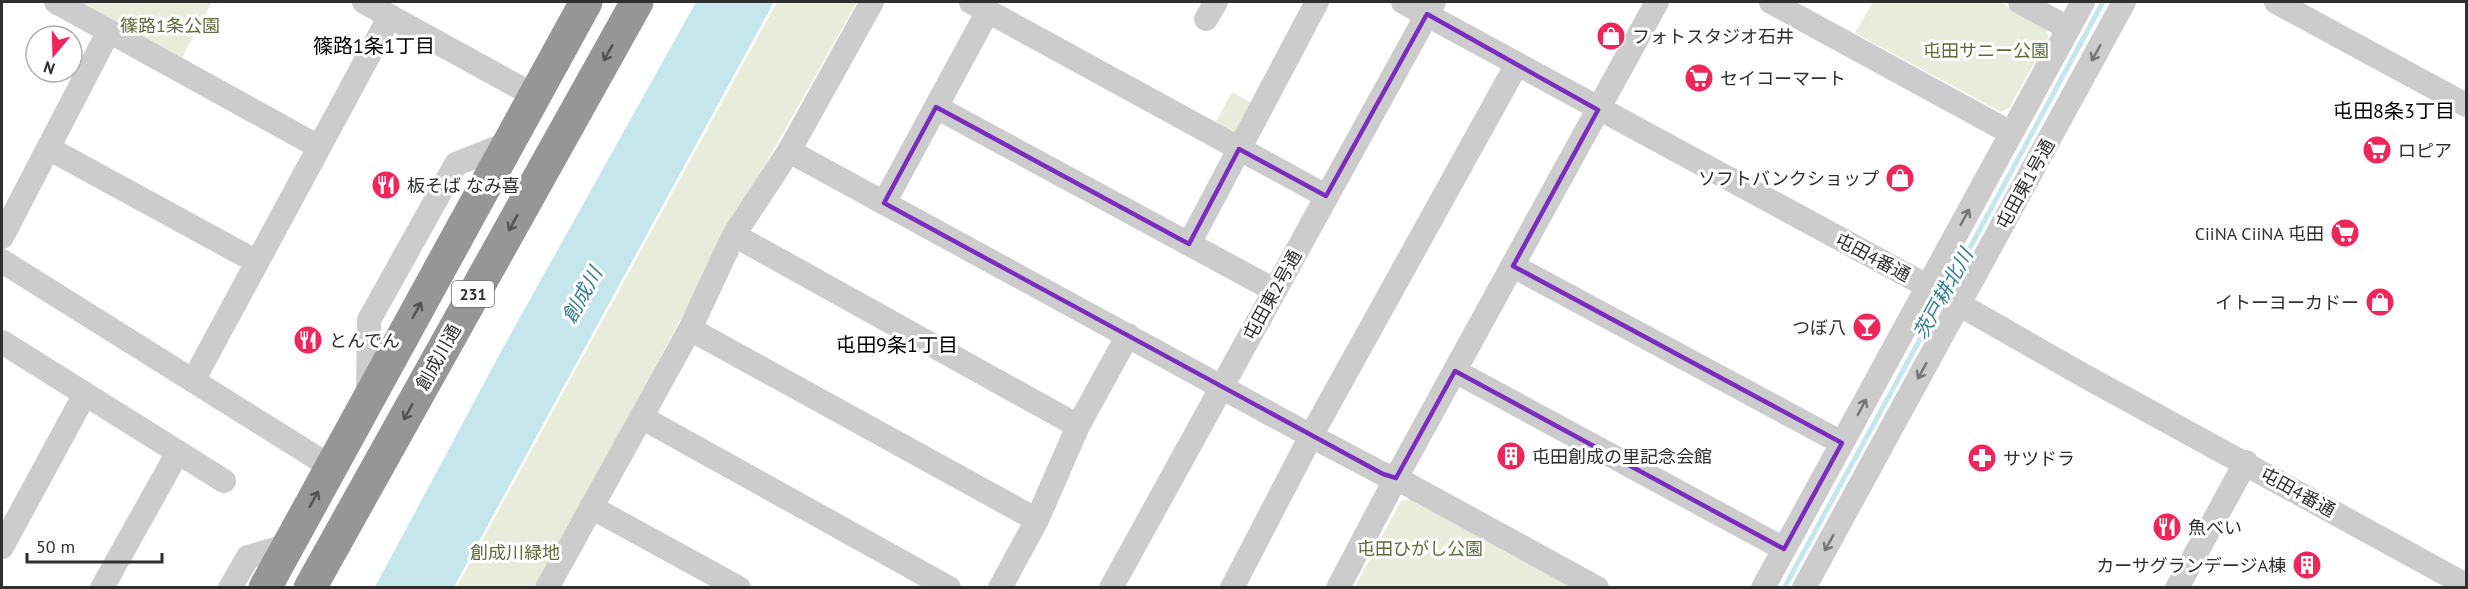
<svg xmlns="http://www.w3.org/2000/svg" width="2468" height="589" font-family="'PT Sans','Noto Sans JP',sans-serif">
  <rect width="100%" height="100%" fill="#fff"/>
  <path fill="#e8eddb" d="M81,2H212L182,58Z
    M777,2H857L743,204L536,587L456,588Z
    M1873,2H2000L2045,27L2049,37L2009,108L2001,112L1855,33Z
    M1232,92L1254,104L1237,135L1216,122Z
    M1411,499L1570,587L1354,588L1401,501Z"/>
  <path fill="#c6e6ee" d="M696,2H774L454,587H375L504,346Z"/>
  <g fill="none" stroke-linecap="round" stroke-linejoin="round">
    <path stroke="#c6e6ee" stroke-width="5" d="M1947,290L2103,2
      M1784,588L1941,301"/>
    <path stroke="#ccc" stroke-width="24" d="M56,2L319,147
      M364,2L535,96
      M971,2L1326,196
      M1403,2L1927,286L2081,374L2466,585
      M1771,2L2011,133
      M2020,2L2068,28
      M2276,2L2466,105
      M1206,19L1216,2
      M936,107L1274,290
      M48,148L257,262
      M789,151L1311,436L1383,474L1396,478L1657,2
      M884,203L988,11
      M734,235L1078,426
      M2,237L109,31
      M1189,244L1317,2
      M2,261L331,467
      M1513,266L1842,443
      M690,329L1037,520
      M2,342L224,481
      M1455,371L1784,549
      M193,381L390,16
      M368,396L369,320L456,164L509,143
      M641,417L949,588
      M591,507L739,588
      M2,547L85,394
      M102,588L178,452
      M230,588L248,557L289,545
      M547,588L690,329L734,235L789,151L872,2
      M1000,588L1037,520L1078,426L1128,335
      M1111,588L1434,2
      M1232,588L1311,436L1517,64
      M1338,588L1396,478L1597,588
      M1763,588L2083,2
      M1804,588L2124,2
      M2177,588L2246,462"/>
    <path stroke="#969696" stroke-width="33" d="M265,588L586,2
      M310,588L637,2"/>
  </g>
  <defs><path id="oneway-shaft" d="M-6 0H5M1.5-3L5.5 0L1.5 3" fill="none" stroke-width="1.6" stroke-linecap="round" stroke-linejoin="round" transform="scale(1.5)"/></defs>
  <g stroke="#535353">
    <use href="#oneway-shaft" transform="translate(608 53) rotate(119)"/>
    <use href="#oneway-shaft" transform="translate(513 223) rotate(119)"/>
    <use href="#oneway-shaft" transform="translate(417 310) rotate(-61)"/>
    <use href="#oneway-shaft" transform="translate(408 412) rotate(119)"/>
    <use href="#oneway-shaft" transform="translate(314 499) rotate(-61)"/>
  </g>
  <g stroke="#767676">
    <use href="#oneway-shaft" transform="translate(2096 53) rotate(119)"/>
    <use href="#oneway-shaft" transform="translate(1965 217) rotate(-61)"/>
    <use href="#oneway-shaft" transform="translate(1922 371) rotate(119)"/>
    <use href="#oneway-shaft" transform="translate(1862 407) rotate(-62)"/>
    <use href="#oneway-shaft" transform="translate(1829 543) rotate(119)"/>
  </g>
  <path fill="none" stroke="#7b2cbf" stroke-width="4.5" stroke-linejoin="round" d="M1427,14L1598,110L1513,266L1842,443L1784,549L1455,371L1396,478L1383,474L884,203L936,107L1189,244L1239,149L1326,196Z"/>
  <defs>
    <g id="shop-disc" transform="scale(1.5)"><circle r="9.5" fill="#f0265b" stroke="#fff"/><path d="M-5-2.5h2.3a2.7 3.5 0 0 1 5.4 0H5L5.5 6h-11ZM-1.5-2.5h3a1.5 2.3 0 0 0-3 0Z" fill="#fff"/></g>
    <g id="supermarket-disc" transform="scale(1.5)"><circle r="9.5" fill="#f0265b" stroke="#fff"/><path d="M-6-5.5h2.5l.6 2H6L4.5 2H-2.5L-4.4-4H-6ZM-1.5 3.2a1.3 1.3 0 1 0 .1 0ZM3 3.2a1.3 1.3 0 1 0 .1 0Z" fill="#fff"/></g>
    <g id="restaurant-disc" transform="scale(1.5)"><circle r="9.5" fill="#f0265b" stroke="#fff"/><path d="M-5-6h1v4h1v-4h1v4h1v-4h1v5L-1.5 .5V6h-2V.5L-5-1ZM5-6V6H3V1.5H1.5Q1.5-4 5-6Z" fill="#fff"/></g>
    <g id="bar-disc" transform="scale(1.5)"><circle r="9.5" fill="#f0265b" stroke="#fff"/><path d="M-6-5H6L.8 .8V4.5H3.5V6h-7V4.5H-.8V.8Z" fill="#fff"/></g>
    <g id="building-disc" transform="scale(1.5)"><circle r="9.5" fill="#f0265b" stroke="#fff"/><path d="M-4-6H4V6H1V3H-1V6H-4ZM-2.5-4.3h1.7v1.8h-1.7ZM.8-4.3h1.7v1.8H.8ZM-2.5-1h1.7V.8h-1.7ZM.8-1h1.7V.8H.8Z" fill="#fff"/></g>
    <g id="pharmacy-disc" transform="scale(1.5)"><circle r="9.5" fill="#f0265b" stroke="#fff"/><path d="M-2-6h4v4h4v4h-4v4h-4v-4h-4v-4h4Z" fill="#fff"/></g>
  </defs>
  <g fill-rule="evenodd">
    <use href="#shop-disc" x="1611" y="36"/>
    <use href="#supermarket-disc" x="1699" y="78"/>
    <use href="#supermarket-disc" x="2377" y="150"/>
    <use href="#shop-disc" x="1900" y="178"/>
    <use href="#restaurant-disc" x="386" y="185"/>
    <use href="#supermarket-disc" x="2345" y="233"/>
    <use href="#shop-disc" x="2380" y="302"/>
    <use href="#bar-disc" x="1867" y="327"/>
    <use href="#restaurant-disc" x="308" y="340"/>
    <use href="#building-disc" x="1511" y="456"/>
    <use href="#pharmacy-disc" x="1982" y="458"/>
    <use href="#restaurant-disc" x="2167" y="527"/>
    <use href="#building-disc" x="2307" y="565"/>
  </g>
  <g text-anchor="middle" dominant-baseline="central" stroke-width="6" stroke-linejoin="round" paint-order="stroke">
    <rect fill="#fff" stroke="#6d6d6d" stroke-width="1.5" x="452" y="281" width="42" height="26" rx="4.5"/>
    <g font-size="16" font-weight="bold" fill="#2f2f2f">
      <text x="473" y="294">231</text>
    </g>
    <g font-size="18" fill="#5b6d39" stroke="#fff">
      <text x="170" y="25">篠路1条公園</text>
      <text x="1986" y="50">屯田サニー公園</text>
      <text x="1420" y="548">屯田ひがし公園</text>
      <text x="515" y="552">創成川緑地</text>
    </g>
    <g font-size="18" fill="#2f2f2f" stroke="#fff" text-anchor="start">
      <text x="1632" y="36">フォトスタジオ石井</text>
      <text x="1720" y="78">セイコーマート</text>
      <text x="2398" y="150">ロピア</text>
      <text x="1879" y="178" text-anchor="end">ソフトバンクショップ</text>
      <text x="407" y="185">板そば なみ喜</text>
      <text x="2324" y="233" text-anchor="end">CiiNA CiiNA 屯田</text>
      <text x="2359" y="302" text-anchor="end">イトーヨーカドー</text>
      <text x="1846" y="327" text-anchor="end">つぼ八</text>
      <text x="329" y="340">とんでん</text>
      <text x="1532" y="456">屯田創成の里記念会館</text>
      <text x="2003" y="458">サツドラ</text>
      <text x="2188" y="527">魚べい</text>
      <text x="2286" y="565" text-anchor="end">カーサグランデージA棟</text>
    </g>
    <g font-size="18" fill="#2f2f2f" stroke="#fff">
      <text transform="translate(2025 184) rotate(-61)">屯田東1号通</text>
      <text transform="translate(1873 257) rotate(28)">屯田4番通</text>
      <text transform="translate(1272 295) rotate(-61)">屯田東2号通</text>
      <text transform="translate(438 357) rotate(-61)">創成川通</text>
      <text transform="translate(2298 492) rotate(29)">屯田4番通</text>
    </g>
    <g font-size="20" fill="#000" stroke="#fff">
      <text x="374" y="46">篠路1条1丁目</text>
      <text x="2394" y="111">屯田8条3丁目</text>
      <text x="897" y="345">屯田9条1丁目</text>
    </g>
    <g font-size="20" font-style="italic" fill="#357d8f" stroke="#fff">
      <text transform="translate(1943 294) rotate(-61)">茨戸耕北川</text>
      <text transform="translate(582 295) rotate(-61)">創成川</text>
    </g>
  </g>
  <rect width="2468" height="589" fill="none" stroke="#2f2f2f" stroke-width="6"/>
  <g transform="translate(54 54) rotate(199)"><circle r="28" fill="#ffffff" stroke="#acacac" stroke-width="1.5"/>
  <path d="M0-4.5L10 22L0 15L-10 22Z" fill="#f0265b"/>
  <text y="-9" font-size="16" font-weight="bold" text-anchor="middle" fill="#2f2f2f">N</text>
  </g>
  <path d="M27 553v9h135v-9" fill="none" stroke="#2f2f2f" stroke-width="3"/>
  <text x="36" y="553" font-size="18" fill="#2f2f2f" stroke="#ffffff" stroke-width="4.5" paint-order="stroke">50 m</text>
</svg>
